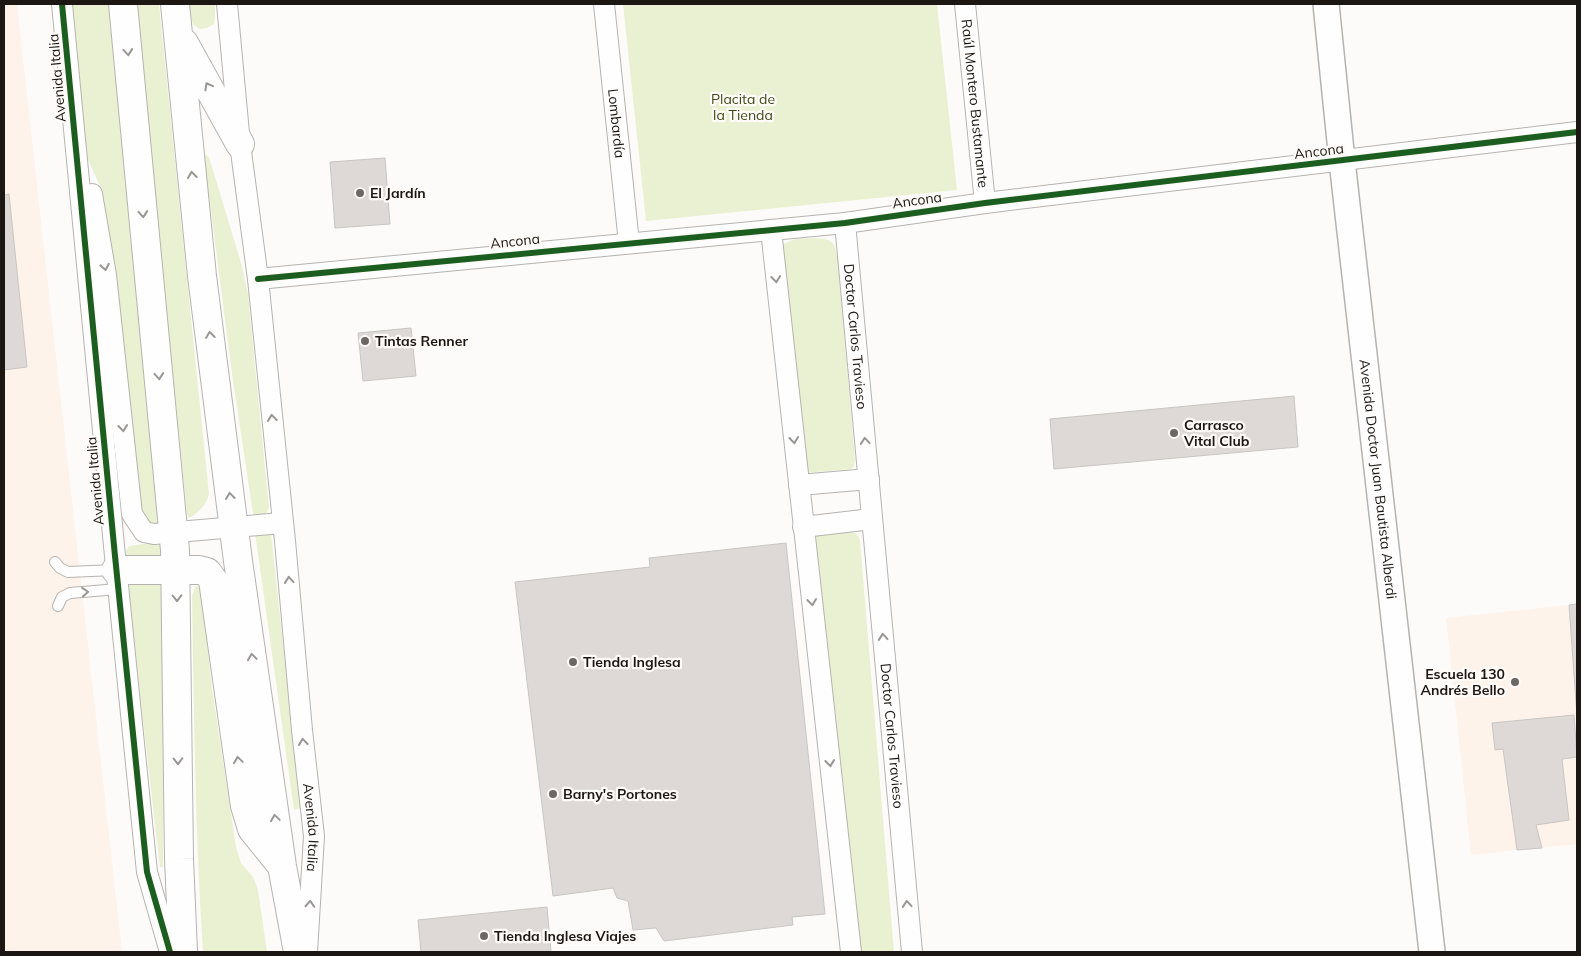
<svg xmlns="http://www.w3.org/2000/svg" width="1581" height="956" font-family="Mulish,sans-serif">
  <rect width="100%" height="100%" fill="#fdfbf9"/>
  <path fill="#fdf3ea" d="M4,4H17L122,952H4Z
    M1577,604V844L1471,855L1446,618Z"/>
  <path fill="#eaf1d2" d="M69,4H108L140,319L159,523L152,526L139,522L123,399L102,191L87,157L83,139Z
    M135,4H159L209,494C207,504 198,514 189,518L187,514Z
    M187,4H215V16L214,24L207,28L199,29L193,24Z
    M623,4H937L957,190L646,221Z
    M206,155L209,157L242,266L248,294L269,508L265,516L256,518L253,513L233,381L204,158Z
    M814,238C834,239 835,242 838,261L855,460L854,466L851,469L805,473L781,245L795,239Z
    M853,532L857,534L860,540L894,952H861L819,609L812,539L815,536Z
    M255,533H271L301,808L294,810Z
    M156,542L161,543L163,558H126V551L129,546Z
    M133,581L164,582L163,867H160L128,591L129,586Z
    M198,586L201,589L212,688L236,847L241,863L253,877L258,890L267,952H203C195,834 194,715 192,596L195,587Z"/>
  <path fill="#ded9d6" stroke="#c9c5c2" d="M385,158L390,224L335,228L330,162Z
    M9,194L27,367L4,370V195Z
    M411,328L416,376L363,381L358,333Z
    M1294,396L1298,447L1054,469L1050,419Z
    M786,543L825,914L792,917L793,925L664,941L656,928L633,930L628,901L617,898L613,888L553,896L515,582L650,567L649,558Z
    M1577,604V716L1569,605Z
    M1574,715L1577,757L1562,759L1569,820L1536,825L1542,848L1517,850L1503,749L1495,750L1492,723Z
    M547,907L551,952H421L418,920Z"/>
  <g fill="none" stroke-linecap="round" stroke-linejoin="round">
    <g stroke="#b6b3af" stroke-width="12">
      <path id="service" d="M55,562L60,568L68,572L115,570
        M58,606L62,597L70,593L118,589"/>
    </g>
    <g stroke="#b6b3af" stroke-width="22">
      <g id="minor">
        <path d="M62,4L115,556L147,872L170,952"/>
        <path id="s1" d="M227,4L240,144L258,279L285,541L302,730L314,836L307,952"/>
        <path id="s2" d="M604,4L629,243"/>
        <path id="s3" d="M965,4L985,203"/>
        <path d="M92,194L106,275L132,514L144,532L154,534L282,523"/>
        <path id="s4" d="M845,223L912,952"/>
        <path d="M771,230L851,952"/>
        <path d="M258,279L845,223L985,203L1577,132"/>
        <path d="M799,485L869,479"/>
        <path d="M803,527L872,519"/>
      </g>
    </g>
    <g stroke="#b6b3af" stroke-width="28">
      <g id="tertiary">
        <path id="s5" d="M1326,4L1342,161L1432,952"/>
      </g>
    </g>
    <g stroke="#b6b3af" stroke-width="30">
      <path id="primary" d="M123,4L175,550L179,859L183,952
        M175,4L202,276L238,561L282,866L298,952
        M184,43L240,144
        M116,570H199L207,572L213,580L245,806L252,829L282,866"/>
    </g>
    <use href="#service" stroke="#fffefe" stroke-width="10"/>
    <use href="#minor" stroke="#fffefe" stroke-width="20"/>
    <use href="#tertiary" stroke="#fffefe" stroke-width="25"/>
    <use href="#primary" stroke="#fffefe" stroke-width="28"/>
    <g stroke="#fefbf8" stroke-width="9">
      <path id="cycleway" d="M62,4L115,556L147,872L170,952
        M258,279L845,223L985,203L1577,132"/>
    </g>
    <use href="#cycleway" stroke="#1b5e20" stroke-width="6"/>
  </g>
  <defs><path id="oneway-chevron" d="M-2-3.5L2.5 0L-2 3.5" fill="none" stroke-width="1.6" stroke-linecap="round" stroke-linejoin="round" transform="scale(1.25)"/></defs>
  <g stroke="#999694">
    <use href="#oneway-chevron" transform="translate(128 52) rotate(85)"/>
    <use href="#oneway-chevron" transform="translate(208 86) rotate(-119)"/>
    <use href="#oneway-chevron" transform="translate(192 175) rotate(-96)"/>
    <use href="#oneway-chevron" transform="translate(143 214) rotate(85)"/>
    <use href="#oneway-chevron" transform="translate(105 267) rotate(80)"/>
    <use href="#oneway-chevron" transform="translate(776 279) rotate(84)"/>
    <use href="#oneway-chevron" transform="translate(210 335) rotate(-97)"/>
    <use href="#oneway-chevron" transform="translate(159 376) rotate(85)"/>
    <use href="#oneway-chevron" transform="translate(272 418) rotate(-96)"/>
    <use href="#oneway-chevron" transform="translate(123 428) rotate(84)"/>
    <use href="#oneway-chevron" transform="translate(794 440) rotate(84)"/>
    <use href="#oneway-chevron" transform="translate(865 441) rotate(-95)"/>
    <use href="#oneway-chevron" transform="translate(230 496) rotate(-97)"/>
    <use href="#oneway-chevron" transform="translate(289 580) rotate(-95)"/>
    <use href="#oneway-chevron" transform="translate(85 592) rotate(-5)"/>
    <use href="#oneway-chevron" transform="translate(177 598) rotate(89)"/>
    <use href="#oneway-chevron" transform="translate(812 602) rotate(84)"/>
    <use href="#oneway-chevron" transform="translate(883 637) rotate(-95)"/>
    <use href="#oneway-chevron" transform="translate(252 657) rotate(-98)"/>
    <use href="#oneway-chevron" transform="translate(303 742) rotate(-96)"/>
    <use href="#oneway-chevron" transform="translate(238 760) rotate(-98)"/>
    <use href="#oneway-chevron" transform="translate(178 761) rotate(89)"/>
    <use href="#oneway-chevron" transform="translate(830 763) rotate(84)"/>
    <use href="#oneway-chevron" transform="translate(275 818) rotate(-98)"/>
    <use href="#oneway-chevron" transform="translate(310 904) rotate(-87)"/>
    <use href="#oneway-chevron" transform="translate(907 904) rotate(-95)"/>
  </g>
  <g fill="#6b6763" stroke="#fefbf8" stroke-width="2">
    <circle cx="360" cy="193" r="5"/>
    <circle cx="365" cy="341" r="5"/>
    <circle cx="1174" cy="433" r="5"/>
    <circle cx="573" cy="662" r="5"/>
    <circle cx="1515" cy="682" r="5"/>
    <circle cx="553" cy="794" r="5"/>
    <circle cx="484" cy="936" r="5"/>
  </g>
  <g text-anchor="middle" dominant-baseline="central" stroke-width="4.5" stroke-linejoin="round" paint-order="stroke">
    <g font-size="14" fill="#1c1712" stroke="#fefbf8">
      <text transform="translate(57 78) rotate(-95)">Avenida Italia</text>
      <text stroke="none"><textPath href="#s3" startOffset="100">Raúl Montero Bustamante</textPath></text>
      <text stroke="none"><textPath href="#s2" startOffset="120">Lombardía</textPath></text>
      <text transform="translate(1319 151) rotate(-7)">Ancona</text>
      <text transform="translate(917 200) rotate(-8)">Ancona</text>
      <text transform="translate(515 241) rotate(-6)">Ancona</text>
      <text stroke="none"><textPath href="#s4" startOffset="114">Doctor Carlos Travieso</textPath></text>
      <text stroke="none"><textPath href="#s5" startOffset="478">Avenida Doctor Juan Bautista Alberdi</textPath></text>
      <text transform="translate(95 481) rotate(-95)">Avenida Italia</text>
      <text stroke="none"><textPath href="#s4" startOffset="515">Doctor Carlos Travieso</textPath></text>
      <text stroke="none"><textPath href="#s1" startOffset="828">Avenida Italia</textPath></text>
    </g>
    <g font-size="14" fill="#3f4815" stroke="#fefbf8">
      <text x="743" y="99">Placita de<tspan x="743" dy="16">la Tienda</tspan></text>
    </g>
    <g font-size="14" font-weight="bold" fill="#1c1712" stroke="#fefbf8" text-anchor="start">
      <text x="370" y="193">El Jardín</text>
      <text x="375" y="341">Tintas Renner</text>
      <text x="1184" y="425">Carrasco<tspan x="1184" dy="16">Vital Club</tspan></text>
      <text x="583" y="662">Tienda Inglesa</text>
      <text x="1505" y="674" text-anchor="end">Escuela 130<tspan x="1505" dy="16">Andrés Bello</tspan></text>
      <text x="563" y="794">Barny's Portones</text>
      <text x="494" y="936">Tienda Inglesa Viajes</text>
    </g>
  </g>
  <rect width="1581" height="956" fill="none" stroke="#1c1712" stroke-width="10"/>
</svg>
